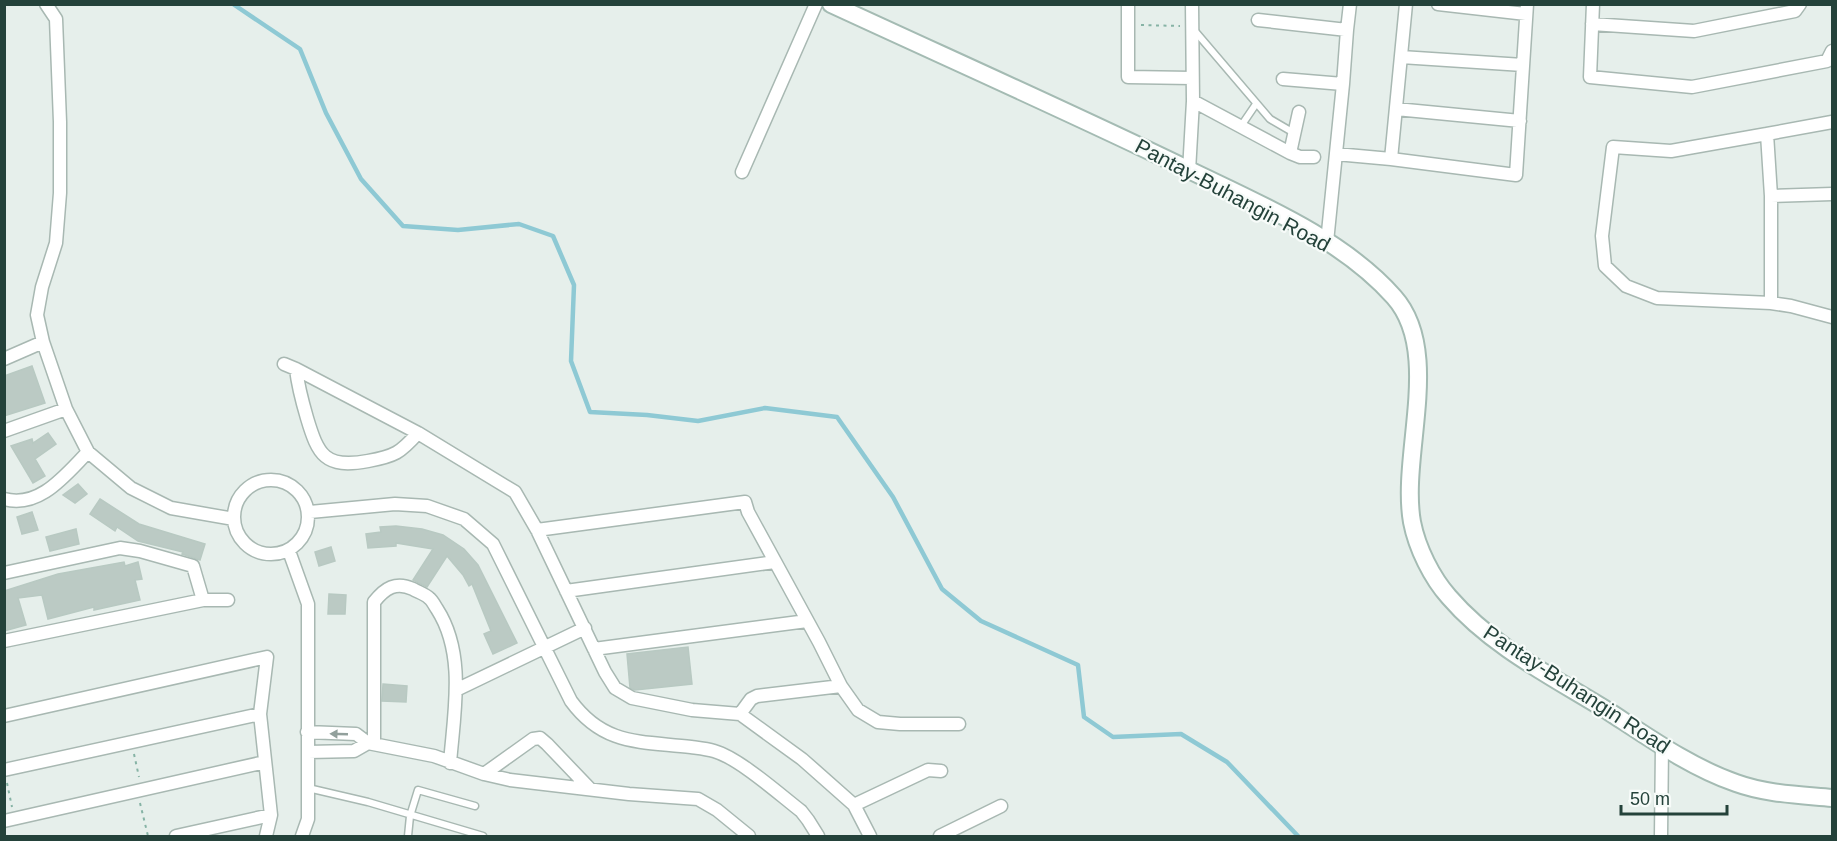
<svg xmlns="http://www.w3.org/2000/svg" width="1837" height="841" font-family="Arial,sans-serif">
  <rect width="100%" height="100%" fill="#e6efeb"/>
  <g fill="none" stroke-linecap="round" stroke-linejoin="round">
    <path stroke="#8ec9d4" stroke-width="4.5" d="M233,4L300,49L326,113L361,179L403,226L458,230L519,224L553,236L574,285L571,361L590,412L647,415L698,421L765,408L837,417L893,497L942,589L981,621L1078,665L1084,717L1113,737L1181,734L1227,762L1298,836"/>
  </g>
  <path fill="#bbcac4" stroke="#b8c9c2" stroke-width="1.5" d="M32,366L45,403L4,416V376Z
    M48,433L56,444L35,459L45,476L33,483L11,446L32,439L33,443Z
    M78,484L87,494L75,503L63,495Z
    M100,499L139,524L205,544L200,560L182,554L183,552L138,541L117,527L115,531L90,514Z
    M32,512L38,530L22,534L17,517Z
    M396,526L422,529L443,535L464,549L478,565L517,643L493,654L484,634L491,631L472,584L469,586L463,575L447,556L427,587L413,580L433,549L396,543V546L368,548L366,534L381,532L380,527Z
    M76,529L79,544L50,551L46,537Z
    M331,547L335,561L319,566L315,552Z
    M124,562L125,566L138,562L142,579L135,580L140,600L94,610V607L48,619L42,595L18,598L26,625L4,631V591L58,574Z
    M329,594L346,595L345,614H328Z
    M688,647L692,684L635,690L630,688L627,654Z
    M383,684L407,686L406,702L382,701Z"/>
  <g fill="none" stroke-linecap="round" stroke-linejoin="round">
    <g stroke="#a8b8b2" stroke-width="9">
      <path id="lane" d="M1194,30L1270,119L1294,133
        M1241,126L1256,104
        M308,788L368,802L483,836
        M408,836L410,816L418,790L475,806"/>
    </g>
    <g stroke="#a8b8b2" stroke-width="15">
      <path id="street" d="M46,4L56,19L60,122V193L56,243L42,287L37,315L43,342L66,409L88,452L131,488L171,508L234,519
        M1128,4V77L1192,78
        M1406,4L1391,159L1516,175L1527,4
        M1438,4L1526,14
        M1593,4L1590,77L1692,87L1827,61L1832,51
        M1258,20L1347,30L1343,84L1283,79
        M1592,24L1694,31L1795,11L1800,4
        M1347,30L1350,4
        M1401,57L1523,65
        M1193,101L1290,153L1300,157H1314
        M1396,109L1520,121
        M1767,134L1832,122
        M1290,153L1299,112
        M1336,154L1391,159
        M1189,171L1193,101L1192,4
        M742,172L816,4
        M1771,196L1832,194
        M1327,242L1343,84
        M1771,303V196L1767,134L1671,151L1613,147L1602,236L1605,266L1626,286L1657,298L1771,303L1791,306L1832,317
        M4,359L43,342
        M284,364L296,369L418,433L515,492L537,530L605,672L615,688L632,698L692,710L740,714L802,759L854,805L870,836
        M296,369C298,386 302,401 307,418C318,455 325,469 368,461C395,456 400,453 418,433
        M4,431L66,409
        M234 517a37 37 0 1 1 74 0a37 37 0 1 1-74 0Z
        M4,499C40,509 66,474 88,452
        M310,512L395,504L427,506L464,519L493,544L571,701C604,746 641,741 691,747C698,748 707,749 714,751C739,758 779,794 801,811L808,820L818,836
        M537,530L745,502L748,512L819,642L841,686L858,710L878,722L900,724H959
        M289,551L308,604V819L302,836
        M4,573L120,548L140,551L193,566L203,600
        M566,591L775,562
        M4,641L203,600H228
        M594,649L807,621
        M456,690L585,628
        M740,714L751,699L757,696L841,686
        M4,716L267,657L260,714L271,815L266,836
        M307,732L356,734L368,743L434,756L484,774L510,780L629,794L698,799L717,810L749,836
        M374,744V602C385,588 396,581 413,589C418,592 425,594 429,598C432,600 435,606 437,609C466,654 454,712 450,763
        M308,752L354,751L368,743
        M4,770L260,714
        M484,774L533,739L540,738L547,744L590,789
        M854,805L928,770L941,771
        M4,821L265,762
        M176,836L271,815
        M940,836L1001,806
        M1661,836L1662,745"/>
    </g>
    <g stroke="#a4bbb3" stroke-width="20">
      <path id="secondary" d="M831,4C950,59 1069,112 1187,169C1257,203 1342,238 1394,297C1443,352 1400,455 1412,522C1417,548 1432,578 1449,597C1492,647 1553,677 1608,711C1648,737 1690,767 1736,783C1766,794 1801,795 1832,798"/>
    </g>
    <path stroke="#86b3a5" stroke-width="2" stroke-dasharray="3 4.5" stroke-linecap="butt" d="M1141,25L1180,26
      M134,754L139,777
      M7,783L12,807
      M140,803L148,836"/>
    <use href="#lane" stroke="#fff" stroke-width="6"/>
    <use href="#street" stroke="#fff" stroke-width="12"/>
    <use href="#secondary" stroke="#fff" stroke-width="16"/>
  </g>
  <defs><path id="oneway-solid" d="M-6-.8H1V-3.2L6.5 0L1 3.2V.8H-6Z" transform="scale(1.5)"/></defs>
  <use fill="#92a09c" href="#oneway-solid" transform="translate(339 734) rotate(-178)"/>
  <g text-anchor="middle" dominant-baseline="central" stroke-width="4.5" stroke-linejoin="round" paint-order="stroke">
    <g font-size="21" fill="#24423a" stroke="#f7fbf9">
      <text transform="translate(1233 195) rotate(28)">Pantay-Buhangin Road</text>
      <text transform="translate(1577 689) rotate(33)">Pantay-Buhangin Road</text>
    </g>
  </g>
  <rect width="1837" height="841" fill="none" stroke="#24423a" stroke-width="12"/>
  <path d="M1621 805v9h106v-9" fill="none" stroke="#24423a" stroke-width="3"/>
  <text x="1630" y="805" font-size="18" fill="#24423a" stroke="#f7fbf9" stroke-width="4.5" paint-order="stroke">50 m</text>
</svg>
